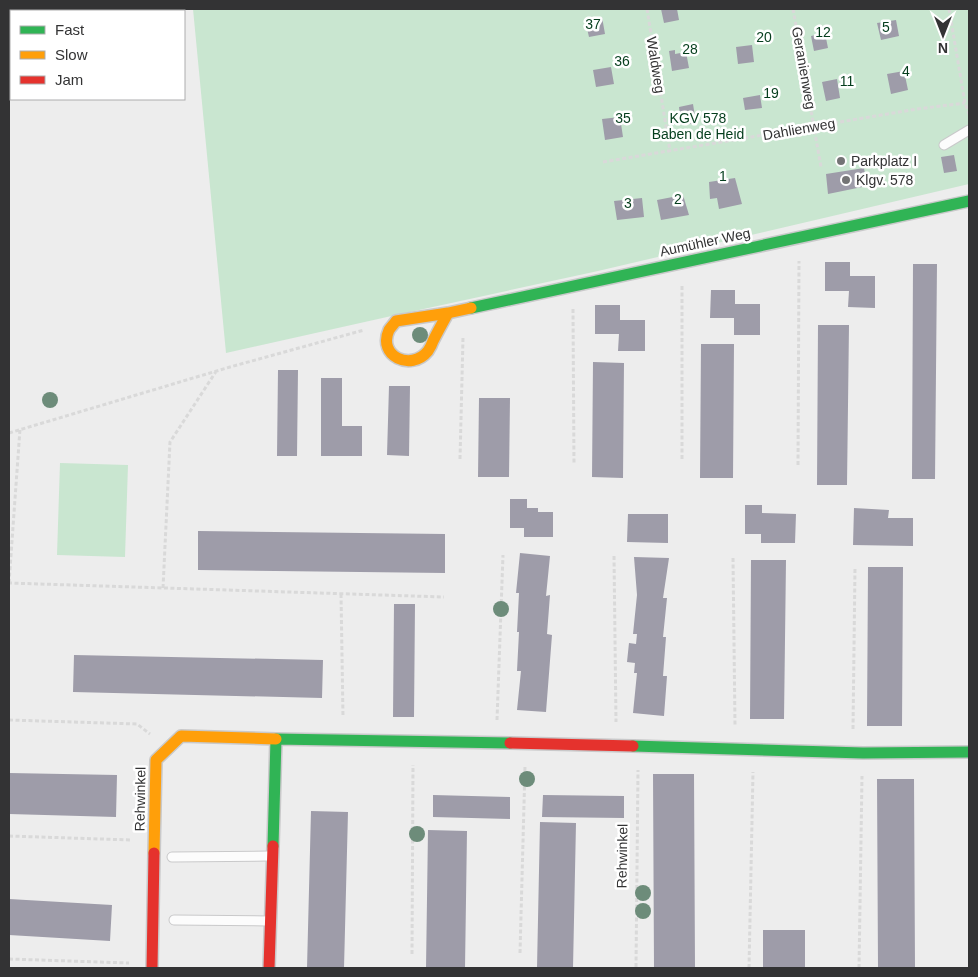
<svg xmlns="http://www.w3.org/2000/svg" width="978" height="977" font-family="Helvetica,sans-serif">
  <rect width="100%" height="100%" fill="#ededed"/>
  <path fill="#c9e6d0" d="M193,9H969V184L598,271L396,315L226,353Z
    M60,463L128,465L125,557L57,555Z"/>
  <path fill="#9e9ca9" d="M661,9H677L679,20L664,23Z
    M602,17L605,34L589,37L585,20Z
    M896,20L899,36L881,40L877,23Z
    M825,33L828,48L814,51L811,36Z
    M752,45L754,62L738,64L736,47Z
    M675,50V54L686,52L689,68L672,71L669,51Z
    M611,67L614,84L596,87L593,70Z
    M904,71L908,90L891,94L887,74Z
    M837,79L840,98L826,101L822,82Z
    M760,95L762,108L745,110L743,98Z
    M693,104L696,123L681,125L679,107Z
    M620,117L623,137L605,140L602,119Z
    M954,155L957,171L944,173L941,157Z
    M864,168L867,186L828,194L826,174Z
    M735,178L742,204L719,209L717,198L710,199L709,182Z
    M683,195L689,215L661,220L657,200Z
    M642,198L644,217L617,220L614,201Z
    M825,262H850V276H875V308L848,307L849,291H825Z
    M913,264H937L935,479H912Z
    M711,290H735V304H760V335H734V318H710Z
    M595,305H620V320H645V351H618L619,334H595Z
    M818,325H849L847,485H817Z
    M701,344H734L733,478H700Z
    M593,362L624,363L623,478L592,477Z
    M278,370H298L297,456H277Z
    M321,378H342V426H362V456H321Z
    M389,386H410L409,456L387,455Z
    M479,398H510L509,477H478Z
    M510,499H527V508H538V512H553V537H524V528H510Z
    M745,505H762V513L796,514L795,543H761V534H745Z
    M854,508L889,510L888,518H913V546L853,545Z
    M628,514H668V543L627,542Z
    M198,531L445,534V573L198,570Z
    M520,553L550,556L546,596L550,595L547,634L552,635L546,712L517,710L521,671H517L519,632H517L519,593H516Z
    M634,557L669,558L663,598H667L663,637H666L663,676H667L664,716L633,713L637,673H634L635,663L627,662L629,643L636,644L637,634H633L637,595Z
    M751,560H786L784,719H750Z
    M868,567H903L902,726H867Z
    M394,604H415L414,717H393Z
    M74,655L323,660L322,698L73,692Z
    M9,773L117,775L116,817L9,814Z
    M653,774H694L695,968H654Z
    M877,779H914L915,968H878Z
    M433,795L510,797V819L433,817Z
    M543,795L624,796V818L542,817Z
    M311,811L348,812L344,968H307Z
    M540,822L576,823L573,968H537Z
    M428,830L467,831L465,968H426Z
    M9,899L112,905L110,941L9,935Z
    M763,930H805V968H763Z"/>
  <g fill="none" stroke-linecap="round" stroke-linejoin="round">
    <g stroke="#c9c9ca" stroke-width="11">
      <path id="lane" d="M944,145L969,130
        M172,857L269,856
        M174,920L268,921"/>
    </g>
    <g stroke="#c9c9ca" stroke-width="14">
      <path id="fast" d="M471,308L969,201
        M633,746L863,753L969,752
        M273,846L276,739L510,743"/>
    </g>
    <g stroke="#c9c9ca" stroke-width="14">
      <path id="slow" d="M448,313C443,322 438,331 433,341C432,344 430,348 428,351C411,372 377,356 389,330C391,327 394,324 396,321L448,313L471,308
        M154,853L156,760L181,736L276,739"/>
    </g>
    <g stroke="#c9c9ca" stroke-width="14">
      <path id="jam" d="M510,743L633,746
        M152,968L154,853
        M269,968L273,846"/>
    </g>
    <path stroke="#d9d9d9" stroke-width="3" stroke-dasharray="4 2.5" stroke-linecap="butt" d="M647,9L670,151
      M793,9L821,167
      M949,9L965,103L969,114
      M603,162L917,109L965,103
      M682,286V461
      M573,309L574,465
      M9,433L230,367L364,330
      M460,459L463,338
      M798,465L799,261
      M614,556L616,722
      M733,558L735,726
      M9,583L20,429
      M9,584V583L444,597
      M163,588L170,442L217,370
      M341,594L343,717
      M9,720L137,724L150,734
      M497,720L503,555
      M853,729L855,567
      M9,836L131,840
      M520,953L525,767
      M412,954L413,765
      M9,959L129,963
      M636,967L638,770
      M749,968L753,772
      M859,968L862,776"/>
    <use href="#lane" stroke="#fcfcfc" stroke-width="9"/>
    <use href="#fast" stroke="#30b455" stroke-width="11"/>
    <use href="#slow" stroke="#ff9f0a" stroke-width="11"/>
    <use href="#jam" stroke="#e5322d" stroke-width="11"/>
  </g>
  <g fill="#6d8c7a">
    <circle cx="420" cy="335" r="8"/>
    <circle cx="50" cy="400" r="8"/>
    <circle cx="501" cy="609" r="8"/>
    <circle cx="527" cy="779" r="8"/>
    <circle cx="417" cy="834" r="8"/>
    <circle cx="643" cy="893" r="8"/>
    <circle cx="643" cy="911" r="8"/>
  </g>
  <g fill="#747475" stroke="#fff" stroke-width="2">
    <circle cx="841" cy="161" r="5"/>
    <circle cx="846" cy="180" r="5"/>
  </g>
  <g text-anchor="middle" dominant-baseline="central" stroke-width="5" stroke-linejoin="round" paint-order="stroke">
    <g font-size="14" fill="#043d1c" stroke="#fff">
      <text x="593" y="24">37</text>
      <text x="886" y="27">5</text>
      <text x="823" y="32">12</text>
      <text x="764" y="37">20</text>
      <text x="690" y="49">28</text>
      <text x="622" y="61">36</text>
      <text x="906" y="71">4</text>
      <text x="847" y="81">11</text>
      <text x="771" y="93">19</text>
      <text x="623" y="118">35</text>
      <text x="698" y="118">KGV 578<tspan x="698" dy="16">Baben de Heid</tspan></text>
      <text x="723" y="176">1</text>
      <text x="678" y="199">2</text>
      <text x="628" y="203">3</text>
    </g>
    <g font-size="14" fill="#333334" stroke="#fff">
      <text transform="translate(656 65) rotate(81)">Waldweg</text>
      <text transform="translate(804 68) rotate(80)">Geranienweg</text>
      <text transform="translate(799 129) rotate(-10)">Dahlienweg</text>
      <text transform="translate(705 242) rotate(-12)">Aumühler Weg</text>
      <text transform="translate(140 799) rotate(-89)">Rehwinkel</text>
      <text transform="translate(622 856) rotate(-89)">Rehwinkel</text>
    </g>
    <g font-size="14" fill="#333334" stroke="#fff" text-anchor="start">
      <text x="851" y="161">Parkplatz I</text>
      <text x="856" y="180">Klgv. 578</text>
    </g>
  </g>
  <rect width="978" height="977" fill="none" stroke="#333334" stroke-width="20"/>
  <rect x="10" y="10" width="175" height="90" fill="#ffffff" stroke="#adadae"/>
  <rect x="20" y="26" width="25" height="8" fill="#30b455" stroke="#adadae"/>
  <text x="55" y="35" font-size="15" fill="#333334">Fast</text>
  <rect x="20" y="51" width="25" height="8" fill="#ff9f0a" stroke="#adadae"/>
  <text x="55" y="60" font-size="15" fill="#333334">Slow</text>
  <rect x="20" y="76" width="25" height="8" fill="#e5322d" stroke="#adadae"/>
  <text x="55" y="85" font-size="15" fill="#333334">Jam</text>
  <g transform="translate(943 35) rotate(180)" stroke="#ffffff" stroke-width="4" paint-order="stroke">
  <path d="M0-4L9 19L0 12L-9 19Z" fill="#333334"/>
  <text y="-8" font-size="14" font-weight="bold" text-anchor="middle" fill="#333334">N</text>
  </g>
</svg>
